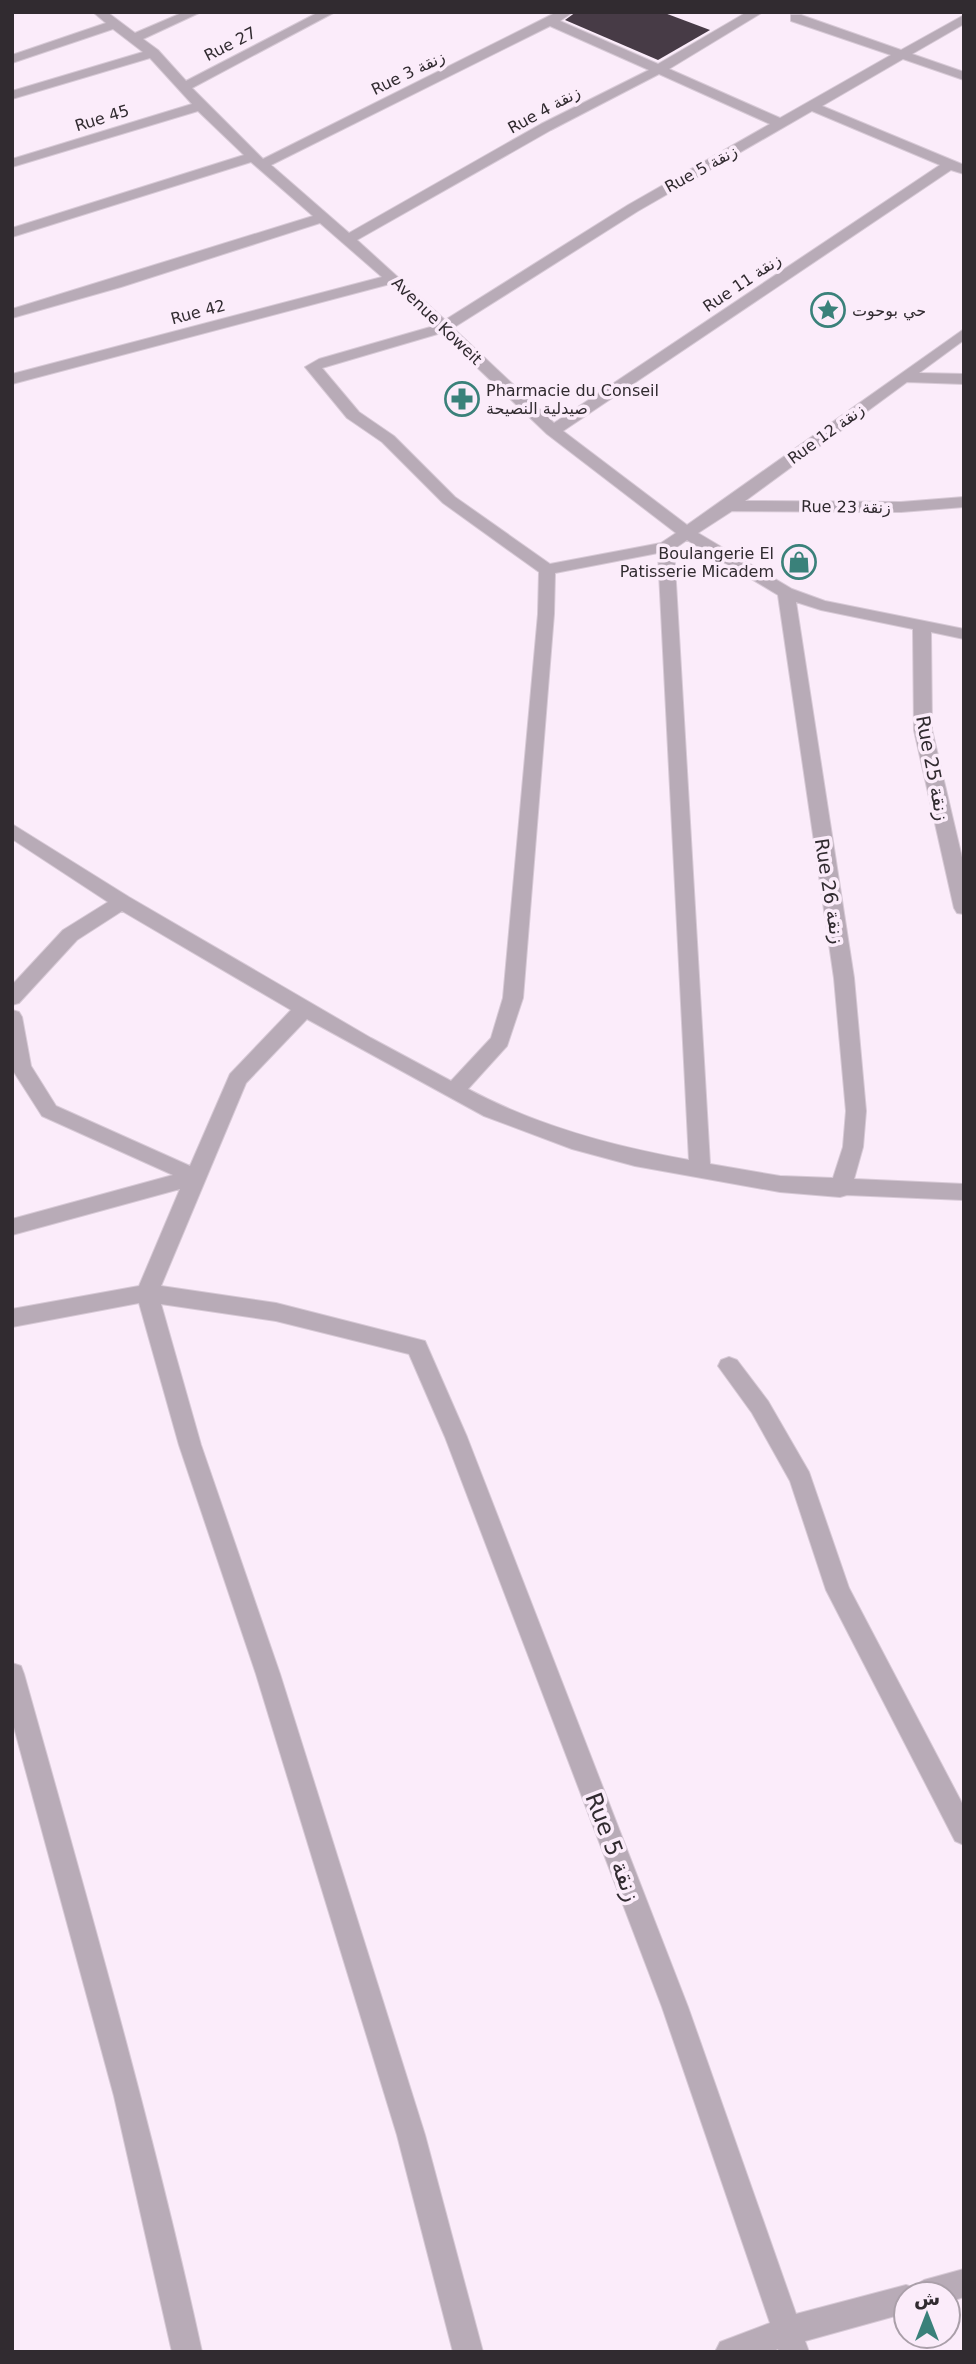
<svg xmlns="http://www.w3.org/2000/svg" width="976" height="2364" font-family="'DejaVu Sans','Noto Sans Arabic',sans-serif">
  <rect width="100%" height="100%" fill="#fbecfa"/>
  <path fill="#473b46" d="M576,12H662L710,30L658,60L565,20Z"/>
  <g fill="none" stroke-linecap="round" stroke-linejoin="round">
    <g stroke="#d7c9d6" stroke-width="2">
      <path id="street" d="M93,12H107L135,33L184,12H201L143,39L158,50L186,81L319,12H335L192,88L263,159L557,12H573L560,21L658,64L747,12H763L669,69L780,118L891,55L791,21V15H801L901,50L964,15V24L912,54L964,72V80L903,59L822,106L964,165V174L951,170L563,431L687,525L964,329V340L919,373L964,374V384L907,382L745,501L901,502L964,497V507L901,512L732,511L698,533L792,589L825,601L964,629V639L931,632L932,730L964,866V914L957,913L954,908L914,730L913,629L821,610L796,602L854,978L866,1111L863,1147L854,1179L964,1184V1200L847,1195L840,1197L780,1192L635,1166L572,1149L484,1116L307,1019L246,1083L161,1286L276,1303L425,1341L467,1437L688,2007L796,2314L906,2285L912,2287L924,2280L964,2269V2297L948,2302V2294H906V2313L805,2341L809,2352H779L778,2349L771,2352H715L720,2342L770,2323L662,2007L445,1437L409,1354L276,1321L161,1304L201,1445L280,1674L425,2135L483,2352H453L397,2135L256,1674L179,1445L139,1303L12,1327V1309L139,1286L180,1189L12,1235V1219L173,1175L42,1116L12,1069V1010L19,1012L22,1017L31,1066L56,1106L190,1166L230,1074L291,1010L122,911L77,940L19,1003L12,1005V985L63,930L108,902L12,839V824L129,897L371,1038L451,1081L491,1038L503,998L538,614L539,572L443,503L382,442L347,418L305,367L319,359L434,326L390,284L12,384V374L382,277L320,223L121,287L12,318V309L313,216L251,162L12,237V228L244,155L198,111L12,167V159L192,104L150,58L12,99V91L143,52L113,29L12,63V55L106,23ZM550,26L649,70L541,124L349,233L271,165ZM659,74L770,124L628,205L445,320L357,240L551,130ZM812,111L940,165L554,423L453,328L638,211ZM441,333L547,434L676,533L661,543L550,564L455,497L394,436L359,412L322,368ZM687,540L778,595L834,978L846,1111L843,1147L833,1178L780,1176L710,1164L674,549ZM658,553L689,1160C612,1146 537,1126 468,1089L507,1046L523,998L554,614L555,573Z
        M729,1357L737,1360L768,1401L809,1472L849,1588L964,1807V1845L955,1841L826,1590L790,1481L752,1413L718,1366L721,1360Z
        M12,1663L21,1666L24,1674C87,1899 152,2123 202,2352H172L114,2096L12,1720Z"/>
    </g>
    <use href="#street" fill="#b8abb7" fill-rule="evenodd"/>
  </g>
  <defs>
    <g id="sight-ring" transform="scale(1.75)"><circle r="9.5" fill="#fbecfa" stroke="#3a817a" stroke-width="1.5"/><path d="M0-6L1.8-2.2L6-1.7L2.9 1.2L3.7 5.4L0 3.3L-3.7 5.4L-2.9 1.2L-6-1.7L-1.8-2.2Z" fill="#3a817a"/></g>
    <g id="pharmacy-ring" transform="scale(1.75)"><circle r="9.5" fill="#fbecfa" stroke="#3a817a" stroke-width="1.5"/><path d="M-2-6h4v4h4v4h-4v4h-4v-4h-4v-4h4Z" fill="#3a817a"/></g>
    <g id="shop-ring" transform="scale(1.75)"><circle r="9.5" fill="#fbecfa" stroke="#3a817a" stroke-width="1.5"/><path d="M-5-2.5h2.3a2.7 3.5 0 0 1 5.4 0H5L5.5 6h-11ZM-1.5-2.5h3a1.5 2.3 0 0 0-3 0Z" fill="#3a817a"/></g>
  </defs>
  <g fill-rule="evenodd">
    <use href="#sight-ring" x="828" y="310"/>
    <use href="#pharmacy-ring" x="462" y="399"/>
    <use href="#shop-ring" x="799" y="562"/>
  </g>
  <g text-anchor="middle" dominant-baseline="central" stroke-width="7" stroke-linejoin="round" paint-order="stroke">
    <g font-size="16" fill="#312b30" stroke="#fbecfa">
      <text transform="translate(230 44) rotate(-27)">Rue 27</text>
      <text transform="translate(408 73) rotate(-26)">Rue 3 زنقة</text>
      <text transform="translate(544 110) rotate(-29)">Rue 4 زنقة</text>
      <text transform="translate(102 118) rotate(-17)">Rue 45</text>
      <text transform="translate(701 169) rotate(-29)">Rue 5 زنقة</text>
      <text transform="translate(742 283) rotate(-34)">Rue 11 زنقة</text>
      <text transform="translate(198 312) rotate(-15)">Rue 42</text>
      <text transform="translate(437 321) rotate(44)">Avenue Koweit</text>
      <text transform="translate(826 434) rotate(-36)">Rue 12 زنقة</text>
      <text transform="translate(846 507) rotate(1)">Rue 23 زنقة</text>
    </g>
    <g font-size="16" fill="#312b30" stroke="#fbecfa" text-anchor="start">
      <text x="852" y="310">حي بوحوت</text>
      <text x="486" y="390">Pharmacie du Conseil<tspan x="486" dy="18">صيدلية النصيحة</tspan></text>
      <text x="774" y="553" text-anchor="end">Boulangerie El<tspan x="774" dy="18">Patisserie Micadem</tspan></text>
    </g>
    <g font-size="19" fill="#312b30" stroke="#fbecfa">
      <text transform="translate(933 768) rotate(79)">Rue 25 زنقة</text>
      <text transform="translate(830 891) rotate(81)">Rue 26 زنقة</text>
    </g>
    <g font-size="23" fill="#312b30" stroke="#fbecfa">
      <text transform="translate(613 1847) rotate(69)">Rue 5 زنقة</text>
    </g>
  </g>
  <rect width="976" height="2364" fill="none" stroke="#312b30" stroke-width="28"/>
  <g transform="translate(927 2315)"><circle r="33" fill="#fbecfa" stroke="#aa9fa9" stroke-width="2"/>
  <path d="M0-5L12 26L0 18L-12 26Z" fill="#3a817a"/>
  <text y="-10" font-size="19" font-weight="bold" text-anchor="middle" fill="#312b30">ش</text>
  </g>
</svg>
